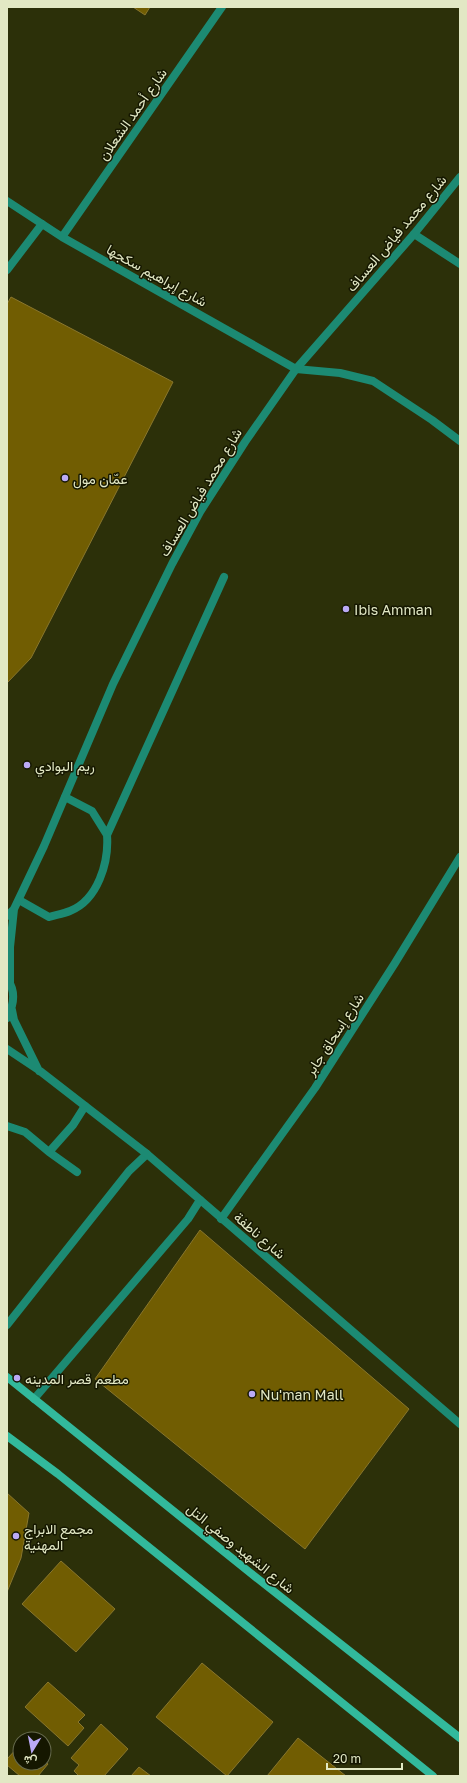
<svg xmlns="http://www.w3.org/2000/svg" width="467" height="1783" font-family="'Golos Text',Vazirmatn,sans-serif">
  <rect width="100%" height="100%" fill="#2c3009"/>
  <path fill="#715d02" stroke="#89762d" d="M133,7H150L145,15Z
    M11,297L173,382L31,658L7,683V304Z
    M200,1230L409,1409L305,1549L95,1379Z
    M7,1493L29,1513L21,1558L7,1592Z
    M61,1561L115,1609L76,1652L22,1604Z
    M202,1663L273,1722L227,1776L156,1717Z
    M48,1682L85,1715L78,1722L84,1728L68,1746L25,1707Z
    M101,1724L128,1749L104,1776H79L74,1771L79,1765L71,1758Z
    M298,1738L346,1776H267Z
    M20,1745V1763H44V1761L48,1764L38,1776H20L7,1765V1759Z
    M139,1767L151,1776H131Z"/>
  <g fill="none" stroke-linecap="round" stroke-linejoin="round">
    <path stroke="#1c8a73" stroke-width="8" d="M414,234L460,264
      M7,270L42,224
      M296,369L340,373L373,381L432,420L460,441
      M65,797L92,811L107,835
      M19,900L49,917C55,915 63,914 70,911C98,900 109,862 107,835L224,577
      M7,1126L25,1132L49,1152L73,1125L85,1106
      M49,1152L77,1172
      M7,1325L129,1171L147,1154
      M34,1399L188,1219L200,1200"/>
    <path stroke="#1c8a73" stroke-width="8" d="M7,201L62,237L296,369
      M62,237L222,7
      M7,916L14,909L44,846L113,684L172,564L200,512L245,442L296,369L414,234L460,177
      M10,983V947L14,909
      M12,1010L14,1020L39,1071
      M7,1018C14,1005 16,992 8,980
      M7,1049L40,1071L147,1154L460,1424
      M221,1219L315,1088L395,963L460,857"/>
    <path stroke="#32b99c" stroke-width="8" d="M7,1377L248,1571L460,1738
      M7,1436L58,1474L433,1776"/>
  </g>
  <g fill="#bbaaf6" stroke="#151700" stroke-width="1.5">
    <circle cx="65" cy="478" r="4"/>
    <circle cx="346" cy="609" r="4"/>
    <circle cx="27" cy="765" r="4"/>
    <circle cx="17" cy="1378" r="4"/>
    <circle cx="252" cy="1394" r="4"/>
    <circle cx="16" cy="1536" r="4"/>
  </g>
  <g text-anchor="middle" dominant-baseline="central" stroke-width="3" stroke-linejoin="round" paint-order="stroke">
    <g font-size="14" fill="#e2e8c4" stroke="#151700">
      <text transform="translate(132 114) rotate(-55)">شارع أحمد الشعلان</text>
      <text transform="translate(396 233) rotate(-50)">شارع محمد فياض العساف</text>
      <text transform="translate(157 275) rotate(29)">شارع إبراهيم سكجها</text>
      <text transform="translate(200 492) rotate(-59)">شارع محمد فياض العساف</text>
      <text transform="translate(334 1034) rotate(-57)">شارع إسحاق جابر</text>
      <text transform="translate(260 1235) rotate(41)">شارع ناطفة</text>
      <text transform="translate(241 1548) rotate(39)">شارع الشهيد وصفي التل</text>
    </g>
    <g font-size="14" fill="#e2e8c4" stroke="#151700" text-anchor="start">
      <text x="73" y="478">عمّان مول</text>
      <text x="354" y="609">Ibis Amman</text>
      <text x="35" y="765">ريم البوادي</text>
      <text x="25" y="1378">مطعم قصر المدينه</text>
      <text x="260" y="1394">Nu'man Mall</text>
      <text x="24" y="1528">مجمع الابراج<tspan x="24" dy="16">المهنية</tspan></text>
    </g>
  </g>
  <rect width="467" height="1783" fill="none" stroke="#e2e8c4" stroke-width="16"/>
  <g transform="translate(32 1751) rotate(190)"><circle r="19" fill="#151700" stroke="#676b4e"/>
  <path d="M0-3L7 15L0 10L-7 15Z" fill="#bbaaf6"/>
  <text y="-6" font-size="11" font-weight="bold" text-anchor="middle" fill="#e2e8c4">ش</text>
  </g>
  <path d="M327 1763v6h75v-6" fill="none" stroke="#e2e8c4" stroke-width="2"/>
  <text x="333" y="1763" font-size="12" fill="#e2e8c4" stroke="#151700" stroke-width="3" paint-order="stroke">20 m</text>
</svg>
